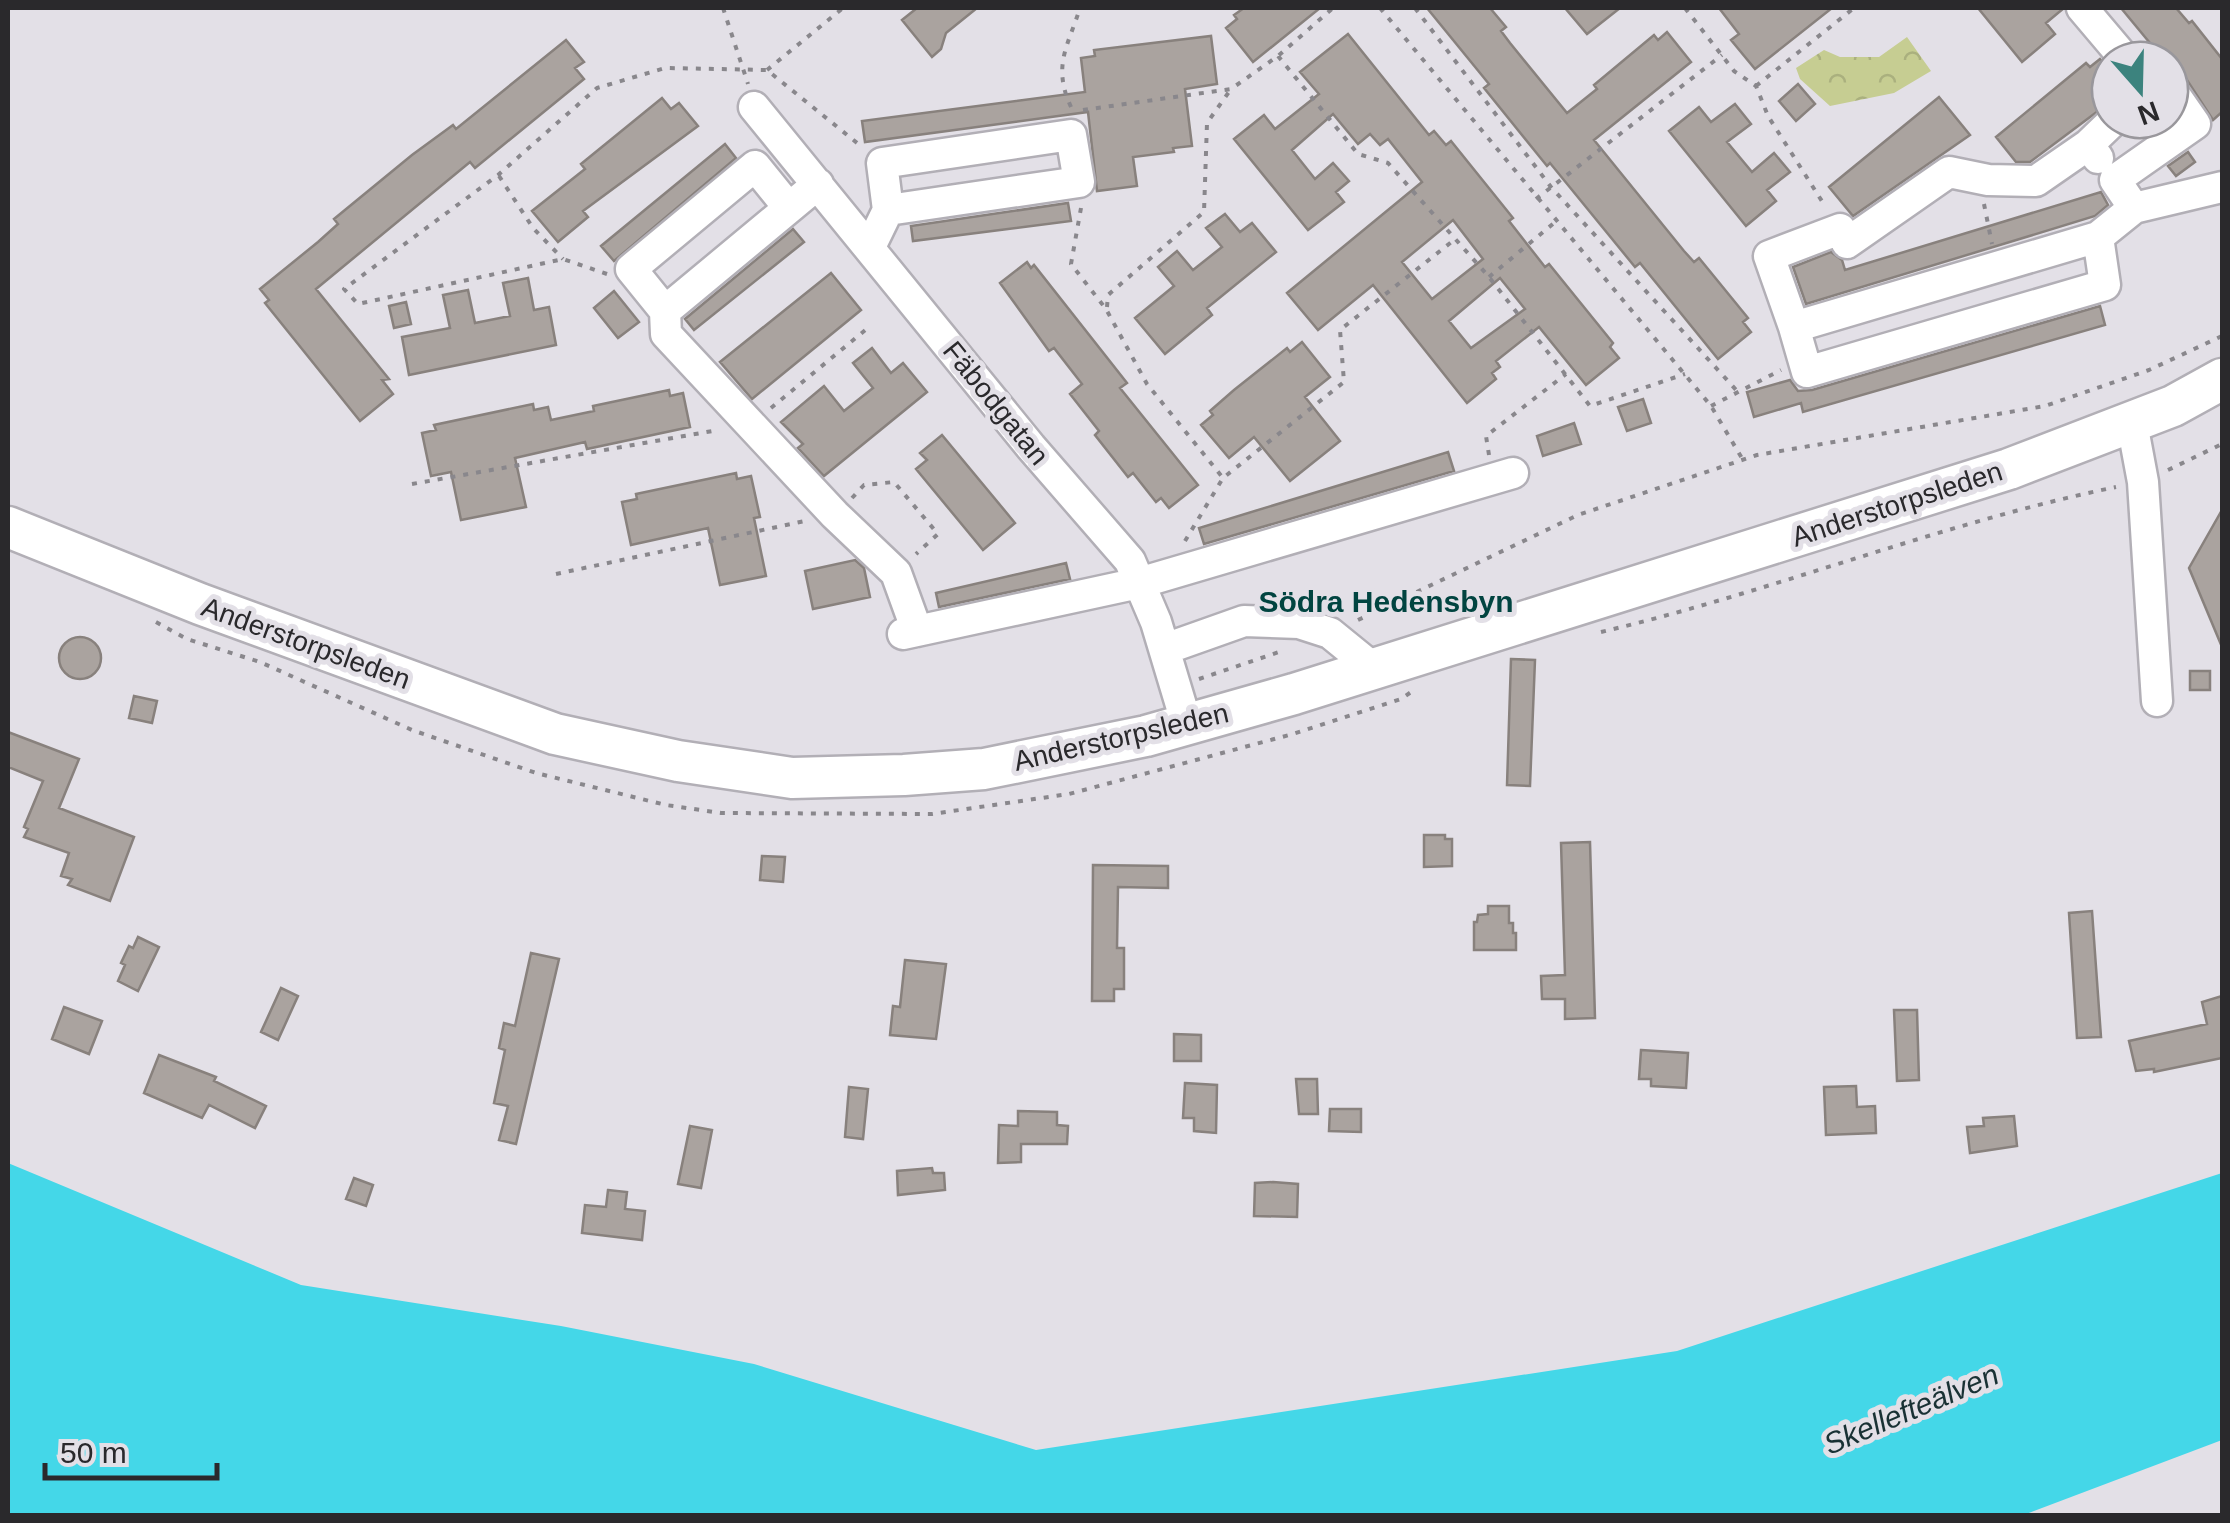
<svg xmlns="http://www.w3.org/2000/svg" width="2230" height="1523" font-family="Arial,sans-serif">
  <defs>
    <pattern id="park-crowns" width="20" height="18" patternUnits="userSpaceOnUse" patternTransform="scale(2.5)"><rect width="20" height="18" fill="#c6cd92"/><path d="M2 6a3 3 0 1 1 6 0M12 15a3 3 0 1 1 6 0" fill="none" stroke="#aab07e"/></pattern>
  </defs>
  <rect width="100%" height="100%" fill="#e3e0e7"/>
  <path fill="url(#park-crowns)" d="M1907,37L1931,71L1894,93L1830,106L1800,79L1796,68L1824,50L1840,57H1879Z"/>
  <path fill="#44d7e8" d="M8,1163L301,1285L561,1326L754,1364L1036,1450L1677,1351L2222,1173V1440L2021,1516L8,1515Z"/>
  <path fill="#aaa39f" stroke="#88817d" stroke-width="2.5" fill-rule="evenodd" d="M917,8H977L946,33L941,49L932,57L902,20Z
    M1244,8H1320L1253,62L1226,28L1237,19L1234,15Z
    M1427,8H1490L1506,27L1501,31L1510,43L1567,113L1597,89L1594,85L1654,35L1658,40L1667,32L1691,62L1594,140L1684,251L1694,262L1699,258L1717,280L1748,318L1743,322L1751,332L1718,359L1640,263L1635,267L1550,163L1547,166L1484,88L1489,84Z
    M1565,8H1620L1587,34Z
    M1719,8H1832L1755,69L1731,40L1739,34Z
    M1978,8H2064L2046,23L2055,34L2022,62Z
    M2121,8H2176L2189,23L2192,21L2222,59V112L2213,120L2185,77L2171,70L2170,60H2164Z
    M1348,34L1429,135L1434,131L1446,145L1451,141L1513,218L1509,221L1545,267L1549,264L1613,343L1610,347L1619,358L1586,385L1539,327L1496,361L1500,367L1492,373L1496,379L1467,403L1373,285L1318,330L1287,293L1422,182L1388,139L1380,145L1370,134L1358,144L1333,114L1292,150L1315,179L1333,163L1349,181L1336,192L1344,202L1308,230L1234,139L1264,115L1275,129L1319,94L1300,72ZM1453,220L1483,259L1432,299L1402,262ZM1500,278L1525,309L1471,348L1449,321Z
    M1211,36L1217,84L1185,89L1192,146L1173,148L1174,152L1133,157L1137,186L1097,191L1088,112L865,142L862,121L1085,92L1081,58L1095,56L1094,50Z
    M566,40L584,62L575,68L584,79L475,168L470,162L316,289L389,379L382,380L393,394L360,421L265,303L269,300L260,289L318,242L338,224L334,219L412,155L453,125L456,129Z
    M2100,59L2110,70V102L2030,162H2016L1996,137L2086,63L2090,67Z
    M1798,84L1815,104L1796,121L1779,101Z
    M1939,97L1970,135L1853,216L1829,187Z
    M662,98L671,109L679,103L698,126L583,211L588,217L558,242L532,211L585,169L581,164Z
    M1735,104L1751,124L1727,142L1752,172L1774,153L1790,172L1767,190L1776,201L1746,226L1669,131L1699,107L1711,122Z
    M725,144L736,158L614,261L601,246Z
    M2188,152L2195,162L2176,176L2168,166Z
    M2101,192L2108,205L2095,216L1806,304L1793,267L1831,252L1842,260L1845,270Z
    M1068,203L1071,221L913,241L911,226Z
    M1225,214L1240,232L1252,223L1276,252L1207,308L1212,315L1165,354L1135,318L1174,286L1158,267L1177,251L1193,270L1222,247L1206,228Z
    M793,229L804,242L694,330L685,319Z
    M1027,262L1031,268L1034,265L1127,383L1120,388L1198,485L1169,508L1161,498L1156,502L1133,473L1128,477L1095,435L1099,431L1070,394L1082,384L1054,348L1049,351L1000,283Z
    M831,273L861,310L752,399L720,362Z
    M528,278L534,310L549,307L556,345L409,375L402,337L450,328L443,295L468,290L475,323L510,316L503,283Z
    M614,291L639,322L618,338L594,308Z
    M406,302L411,324L394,328L389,306Z
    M2100,306L2105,325L1803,412L1801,403L1754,417L1747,392L1790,380L1798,391L1812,390Z
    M1302,342L1330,377L1305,397L1340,441L1290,481L1254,437L1229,458L1201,425L1213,415L1210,411L1234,390L1287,348L1290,352Z
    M872,348L891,373L903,363L927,392L824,476L798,448L803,444L781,422L824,386L844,411L873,388L853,363Z
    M669,390L670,396L683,393L690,427L587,449L585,442L515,458L526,507L461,520L451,472L431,476L422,433L436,430L434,425L533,404L534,410L548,407L551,420L594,411L593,406Z
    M1643,399L1651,423L1627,431L1618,407Z
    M1574,423L1581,444L1543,456L1537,436Z
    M942,435L1015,523L983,550L916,469L927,460L920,453Z
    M1448,452L1454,471L1204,544L1199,528Z
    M736,473L737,479L751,476L760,517L754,518L766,576L720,585L708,528L631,545L622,502L637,499L636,494Z
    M2222,510V647L2189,568Z
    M855,560L864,568L870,597L813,609L805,571Z
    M1066,563L1070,579L939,607L936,593Z
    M59 658a21 21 0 1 1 42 0a21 21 0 1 1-42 0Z
    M1511,659L1535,660L1530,786L1507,785Z
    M2190,671H2210V690H2190Z
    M134,696L157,701L152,723L129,718Z
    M8,732L79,759L59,808L134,837L110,901L68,885L72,879L61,876L69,853L24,837L28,829L24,827L43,781L8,767Z
    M1424,835H1445V839H1452V866L1424,867Z
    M1590,842L1595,1018L1565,1019V999H1542L1541,976L1565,975L1561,843Z
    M762,856L785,857L783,882L760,880Z
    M1093,865L1168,866V888L1118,887L1117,948H1124V989H1114V1001H1092Z
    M1488,906H1509V923H1513V933H1516V950H1474V922H1477L1478,915L1488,914Z
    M2092,911L2101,1037L2077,1038L2069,913Z
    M138,937L159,947L138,991L118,981L125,965L121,963L129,946L133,948Z
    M531,953L559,959L516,1144L499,1140L508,1106L494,1103L505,1050L499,1048L504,1023L515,1026Z
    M905,960L946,964L936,1039L890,1035L893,1006L900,1007Z
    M281,988L298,996L278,1040L261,1032Z
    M2222,996V1058L2154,1072V1069L2136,1071L2129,1041L2207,1024L2202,1002Z
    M64,1007L102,1021L89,1054L52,1039Z
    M1894,1010H1917L1919,1080L1897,1081Z
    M1174,1034L1201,1035V1061H1174Z
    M1641,1050L1688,1053L1686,1088L1651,1086V1079H1639Z
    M159,1055L216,1077L214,1081L266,1106L255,1128L209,1105L202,1118L144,1093Z
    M1296,1079H1317L1318,1114H1299Z
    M1185,1083L1217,1085L1216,1133L1194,1131V1118H1183Z
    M1856,1086L1857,1107L1875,1106L1876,1133L1826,1135L1824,1087Z
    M849,1087L868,1089L863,1139L845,1137Z
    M1330,1109H1361V1132L1329,1131Z
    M1018,1111L1057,1112V1125L1068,1126L1067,1144H1021V1162L998,1163L999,1125L1018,1126Z
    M2014,1116L2017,1146L1970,1153L1967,1127L1984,1126L1983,1118Z
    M690,1126L712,1130L701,1188L678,1184Z
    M932,1168L933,1173H944L945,1190L898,1195L897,1171Z
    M354,1178L373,1185L366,1206L346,1199Z
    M1273,1182L1298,1184L1297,1217L1254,1216L1255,1183Z
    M608,1190L627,1192L625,1209L645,1211L642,1240L582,1233L585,1205L606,1207Z"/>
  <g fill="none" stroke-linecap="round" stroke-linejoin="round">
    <g stroke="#b2afb6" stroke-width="35">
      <path id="minor" d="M2082,8L2126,60
        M754,107L1031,447L1130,561L1156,622L1187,725
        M2098,158L2088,145L2114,120
        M789,208L755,166L631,269L665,311L818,184
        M2134,208L2115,180L2195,124L2170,88
        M2098,237L2105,285L1807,372L1794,327L2098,237L2134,208L2222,187
        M870,247L888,210L1079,182L1071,135L882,163L888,210
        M665,311L666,334L835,515L896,573L917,631
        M1794,327L1769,256L1840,229L1847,243L1949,172L1988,180L2036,181L2088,145
        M2132,423L2143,482L2157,701
        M903,634L1139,583L1513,473
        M1165,649L1244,621L1299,623L1330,633L1373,668"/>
    </g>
    <g stroke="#b2afb6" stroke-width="45">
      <path id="major" d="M8,527L200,604L555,734L678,761L792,778L904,775L984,769L1146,736L1294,694L2009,469L2173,406L2222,379"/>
    </g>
    <path stroke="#89878c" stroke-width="4" stroke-dasharray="5 8" stroke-linecap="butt" d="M723,8L748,84
      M1380,8L1711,406L1743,460
      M1415,8L1551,187L1738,392
      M1685,8L1734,71L1756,86L1768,116L1825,206
      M1278,56L1358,154L1388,163L1489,277L1590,406L1685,374
      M767,70L843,8
      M1756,86L1854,8
      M1071,107C1052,66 1068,46 1080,8
      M1083,110L1231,89L1278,56L1333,8
      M499,176L533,228L563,259
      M1536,199L1722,55
      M1984,204L1992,244
      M1081,208L1071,264L1106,309L1147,384L1223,478
      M607,274L563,259L358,304L344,289L498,175L597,88L665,68L767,70L862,147
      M1489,277L1554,223
      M1107,307L1108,295L1204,212L1207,123L1231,89
      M1711,406L1781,370
      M771,408L869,327
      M1489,455L1486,436L1566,374
      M2168,470L2222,444
      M412,484L718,430
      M852,498L864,485L894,482L938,534L916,554
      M1185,541L1223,478L1344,382L1340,330L1454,240
      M556,574L805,521
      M1358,620L1578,515L1757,455L2045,406L2149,370L2222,336
      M156,622L187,639L260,662L412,730L536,773L666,805L721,813L932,814L1069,794L1293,734L1401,699L1414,690
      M1601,632C1775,591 1941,523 2116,487
      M1199,679L1285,650"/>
    <use href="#minor" stroke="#fff" stroke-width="30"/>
    <use href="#major" stroke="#fff" stroke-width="40"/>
  </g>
  <g text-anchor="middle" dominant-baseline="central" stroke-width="10" stroke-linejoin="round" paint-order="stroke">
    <g font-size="28" fill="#2a292c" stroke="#e3e0e7">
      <text transform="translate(996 403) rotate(51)">Fäbodgatan</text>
      <text transform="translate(1897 504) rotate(-18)">Anderstorpsleden</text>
      <text transform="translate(306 643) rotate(20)">Anderstorpsleden</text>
      <text transform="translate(1121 737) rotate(-13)">Anderstorpsleden</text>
    </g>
    <g font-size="30" font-weight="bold" fill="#014440" stroke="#e3e0e7">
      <text x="1386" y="601">Södra Hedensbyn</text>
    </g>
    <g font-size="30" font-style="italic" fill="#193134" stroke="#e3e0e7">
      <text transform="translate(1911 1409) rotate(-23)">Skellefteälven</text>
    </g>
  </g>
  <rect width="2230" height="1523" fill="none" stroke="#2a292c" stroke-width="20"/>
  <g transform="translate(2140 90) rotate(160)"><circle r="48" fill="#e3e0e7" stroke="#99979c" stroke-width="2.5"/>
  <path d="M0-8L18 38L0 25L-18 38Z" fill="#3c837e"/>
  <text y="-15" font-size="28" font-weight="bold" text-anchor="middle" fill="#2a292c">N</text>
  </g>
  <path d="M45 1463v15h172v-15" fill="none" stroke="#2a292c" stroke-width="5"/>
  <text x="60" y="1463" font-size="30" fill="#2a292c" stroke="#e3e0e7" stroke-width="8" paint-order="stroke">50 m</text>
</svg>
